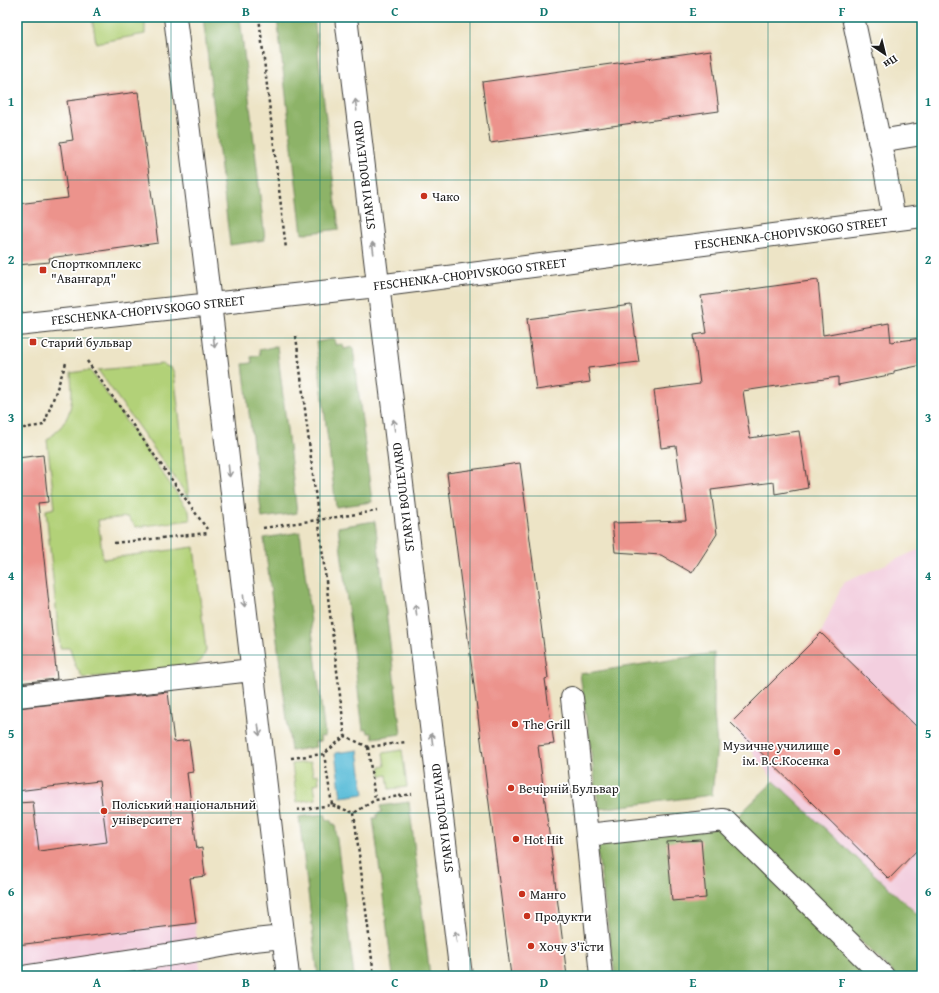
<svg xmlns="http://www.w3.org/2000/svg" width="939" height="993" font-family="'Gentium Book Plus',serif">
  <rect width="100%" height="100%" fill="#fff"/>
  <filter id="ink" filterUnits="userSpaceOnUse"><feTurbulence type="fractalNoise" baseFrequency=".025" numOctaves="2"/><feDisplacementMap in="SourceGraphic" scale="8" xChannelSelector="R" yChannelSelector="G"/><feConvolveMatrix kernelMatrix="1 2 1 2 8 2 1 2 1" color-interpolation-filters="sRGB"/></filter>
  <filter id="wash" filterUnits="userSpaceOnUse"><feTurbulence type="fractalNoise" baseFrequency=".012" numOctaves="4" result="noise"/><feDisplacementMap in="SourceGraphic" scale="16" xChannelSelector="R" yChannelSelector="G"/><feGaussianBlur stdDeviation="0.9" result="paint"/><feColorMatrix in="noise" values="0 0 0 0 0 0 0 0 0 0 0 0 0 0 0 0 0 1.4 0 .05"/><feComposite in="paint" operator="in"/></filter>
  <g filter="url(#wash)">
    <rect width="100%" height="100%" fill="#ede4c6"/>
    <path fill="#f3cfdf" d="M922,548V910L918,914L774,781L731,723L821,633L843,583Z
      M17,681L20,705L168,687L174,741L189,740L193,772L187,773L197,848H202L205,876L190,878L201,976H17Z"/>
    <path fill="#b2d178" stroke="#67764a" d="M92,17H145V34L96,43Z
      M162,364L171,368L174,372L189,498L98,370Z
      M90,370L189,511L190,520L136,527L128,517L98,520L103,559L194,547L206,650C202,662 199,664 188,668L83,678L75,665L70,648H60L46,510L55,508L47,440C73,419 73,405 71,373Z
      M402,750L407,787L389,789L387,775L381,776L380,767L385,766L383,753Z
      M311,762L313,775L318,774L319,783L314,784L316,799L297,802L292,764Z"/>
    <path fill="#8db368" stroke="#546842" d="M203,17H240L265,240L230,245Z
      M277,17H314L339,229L302,234Z
      M335,339V345L343,344L344,349L353,347L372,502L336,507L316,342Z
      M277,346L297,513L262,518L243,364L252,363L251,357L260,355L259,350Z
      M375,521L401,734L373,738L372,733H368L367,729L363,730L338,527Z
      M300,532L325,736L320,737L321,741L315,742L316,747L291,751L264,538Z
      M714,653V714L717,746L712,795L599,809L580,674Z
      M774,781L917,914L922,910V976H896L736,818Z
      M409,802L430,976H393L376,840L373,818H377V814L382,812L380,806Z
      M325,814L327,820H331L332,824H335L354,976H318L299,817Z
      M722,827L873,976H615L597,848L611,841Z"/>
    <path fill="#59bcd8" stroke="#3a6c7a" d="M358,750L364,794L341,797L335,753Z"/>
    <g id="blocks">
      <path fill="#ec938c" d="M711,50L719,111L490,143L482,82Z
        M138,92L158,243L49,258L50,262L17,265V204L68,198L60,142L73,140L67,101Z
        M818,280L823,335L889,323L891,342L922,338V365L894,371V374L838,385V377L743,391L750,438L799,431L808,488L775,494L774,482L711,490L717,534L692,573L661,555L615,552L612,523L686,521L676,446L661,448L654,390L700,384L694,335L707,333L701,296Z
        M631,305L639,362L588,368L590,382L536,390L527,319Z
        M43,455L48,502L38,503L57,679L17,683V458Z
        M520,463L548,678L545,679L554,744L538,746L567,976H511L447,473Z
        M821,633L922,732V845L889,879L731,723Z
        M168,692L174,742L189,740L193,772L187,773L197,849L202,848L205,876L190,878L196,923L17,945V803L33,802L39,851L107,842L99,781L17,791V708Z
        M701,840L706,898L672,901L667,842Z"/>
    </g>
  </g>
  <g filter="url(#ink)">
    <use href="#blocks" fill-opacity="0" stroke="#3b3a36" stroke-width="1"/>
    <g fill="none" stroke-linecap="round" stroke-linejoin="round">
      <g stroke="#3b3a36" stroke-width="24">
        <path id="minor" d="M175,17L210,303L288,976
          M346,17L461,976
          M853,17L883,158L894,220
          M879,141L922,134
          M17,325L377,286L922,216
          M17,696L252,670
          M572,698L587,835
          M28,976L199,950L254,940L283,937
          M601,976L587,835L724,820L883,976"/>
      </g>
      <path stroke="#3b3a36" stroke-width="2.5" stroke-dasharray="3 3" stroke-linecap="butt" d="M259,17L286,249
        M296,336L345,736
        M87,361L207,529
        M17,429L44,425L66,363
        M263,528L377,511
        M114,543L208,533
        M368,747L375,800
        M324,754L332,805
        M291,758L324,754L345,736L368,747L406,742
        M297,810L332,805L354,813L375,800L412,794
        M354,813L374,976"/>
      <use href="#minor" stroke="#fff" stroke-width="22"/>
    </g>
    <defs><path id="oneway-shaft" d="M-6 0H5M1.5-3L5.5 0L1.5 3" fill="none" stroke-width="1.6" stroke-linecap="round" stroke-linejoin="round"/></defs>
    <g stroke="#999">
      <use href="#oneway-shaft" transform="translate(356 105) rotate(-97)"/>
      <use href="#oneway-shaft" transform="translate(373 248) rotate(-97)"/>
      <use href="#oneway-shaft" transform="translate(214 342) rotate(84)"/>
      <use href="#oneway-shaft" transform="translate(394 425) rotate(-97)"/>
      <use href="#oneway-shaft" transform="translate(229 471) rotate(84)"/>
      <use href="#oneway-shaft" transform="translate(244 601) rotate(84)"/>
      <use href="#oneway-shaft" transform="translate(416 610) rotate(-97)"/>
      <use href="#oneway-shaft" transform="translate(259 730) rotate(83)"/>
      <use href="#oneway-shaft" transform="translate(432 739) rotate(-97)"/>
      <use href="#oneway-shaft" transform="translate(456 937) rotate(-97)"/>
    </g>
  </g>
  <path fill="none" stroke="#0f766e" stroke-width="1" stroke-opacity="0.55" d="M171,17V976M320,17V976M470,17V976M619,17V976M768,17V976M17,180H922M17,338H922M17,496H922M17,655H922M17,813H922"/>
  <g fill="#c8321e" stroke="#fff" stroke-width="1.5">
    <circle cx="424" cy="196" r="4"/>
    <rect x="39" y="266" width="8" height="8" rx="2"/>
    <rect x="29" y="338" width="8" height="8" rx="2"/>
    <circle cx="515" cy="724" r="4"/>
    <circle cx="837" cy="752" r="4"/>
    <circle cx="511" cy="788" r="4"/>
    <circle cx="104" cy="811" r="4"/>
    <circle cx="516" cy="839" r="4"/>
    <circle cx="522" cy="894" r="4"/>
    <circle cx="527" cy="916" r="4"/>
    <circle cx="531" cy="946" r="4"/>
  </g>
  <g text-anchor="middle" dominant-baseline="central" stroke-width="3.5" stroke-linejoin="round" paint-order="stroke">
    <g font-size="13" fill="#1c1c1c" stroke="#fff">
      <text transform="translate(364 175) rotate(-97)">STARYI BOULEVARD</text>
      <text transform="translate(791 233) rotate(-7)">FESCHENKA-CHOPIVSKOGO STREET</text>
      <text transform="translate(470 274) rotate(-7)">FESCHENKA-CHOPIVSKOGO STREET</text>
      <text transform="translate(148 310) rotate(-6)">FESCHENKA-CHOPIVSKOGO STREET</text>
      <text transform="translate(403 497) rotate(-97)">STARYI BOULEVARD</text>
      <text transform="translate(442 818) rotate(-97)">STARYI BOULEVARD</text>
    </g>
    <g font-size="13" fill="#1c1c1c" stroke="#fff" text-anchor="start">
      <text x="432" y="196">Чако</text>
      <text x="51" y="263">Спорткомплекс<tspan x="51" dy="15">"Авангард"</tspan></text>
      <text x="41" y="342">Старий бульвар</text>
      <text x="523" y="724">The Grill</text>
      <text x="829" y="745" text-anchor="end">Музичне училище<tspan x="829" dy="15">ім. В.С.Косенка</tspan></text>
      <text x="519" y="788">Вечірній Бульвар</text>
      <text x="112" y="804">Поліський національний<tspan x="112" dy="15">університет</tspan></text>
      <text x="524" y="839">Hot Hit</text>
      <text x="530" y="894">Манго</text>
      <text x="535" y="916">Продукти</text>
      <text x="539" y="946">Хочу З'їсти</text>
    </g>
  </g>
  <rect width="939" height="993" fill="none" stroke="#fff" stroke-width="44"/>
  <g transform="translate(885 54) rotate(145)" stroke="#ffffff" stroke-width="3" paint-order="stroke">
  <path d="M0-3L7 15L0 10L-7 15Z" fill="#1c1c1c"/>
  <text y="-6" font-size="11" font-weight="bold" text-anchor="middle" fill="#1c1c1c">Пн</text>
  </g>
  <rect x="22" y="22" width="895" height="949" fill="none" stroke="#0f766e" stroke-width="1.5"/>
  <g font-size="13" text-anchor="middle" font-weight="bold" fill="#0f766e">
    <text x="97" y="16">A</text>
    <text x="246" y="16">B</text>
    <text x="395" y="16">C</text>
    <text x="544" y="16">D</text>
    <text x="693" y="16">E</text>
    <text x="842" y="16">F</text>
    <text x="11" y="106">1</text>
    <text x="928" y="106">1</text>
    <text x="11" y="264">2</text>
    <text x="928" y="264">2</text>
    <text x="11" y="422">3</text>
    <text x="928" y="422">3</text>
    <text x="11" y="580">4</text>
    <text x="928" y="580">4</text>
    <text x="11" y="738">5</text>
    <text x="928" y="738">5</text>
    <text x="11" y="896">6</text>
    <text x="928" y="896">6</text>
    <text x="97" y="987">A</text>
    <text x="246" y="987">B</text>
    <text x="395" y="987">C</text>
    <text x="544" y="987">D</text>
    <text x="693" y="987">E</text>
    <text x="842" y="987">F</text>
  </g>
</svg>
